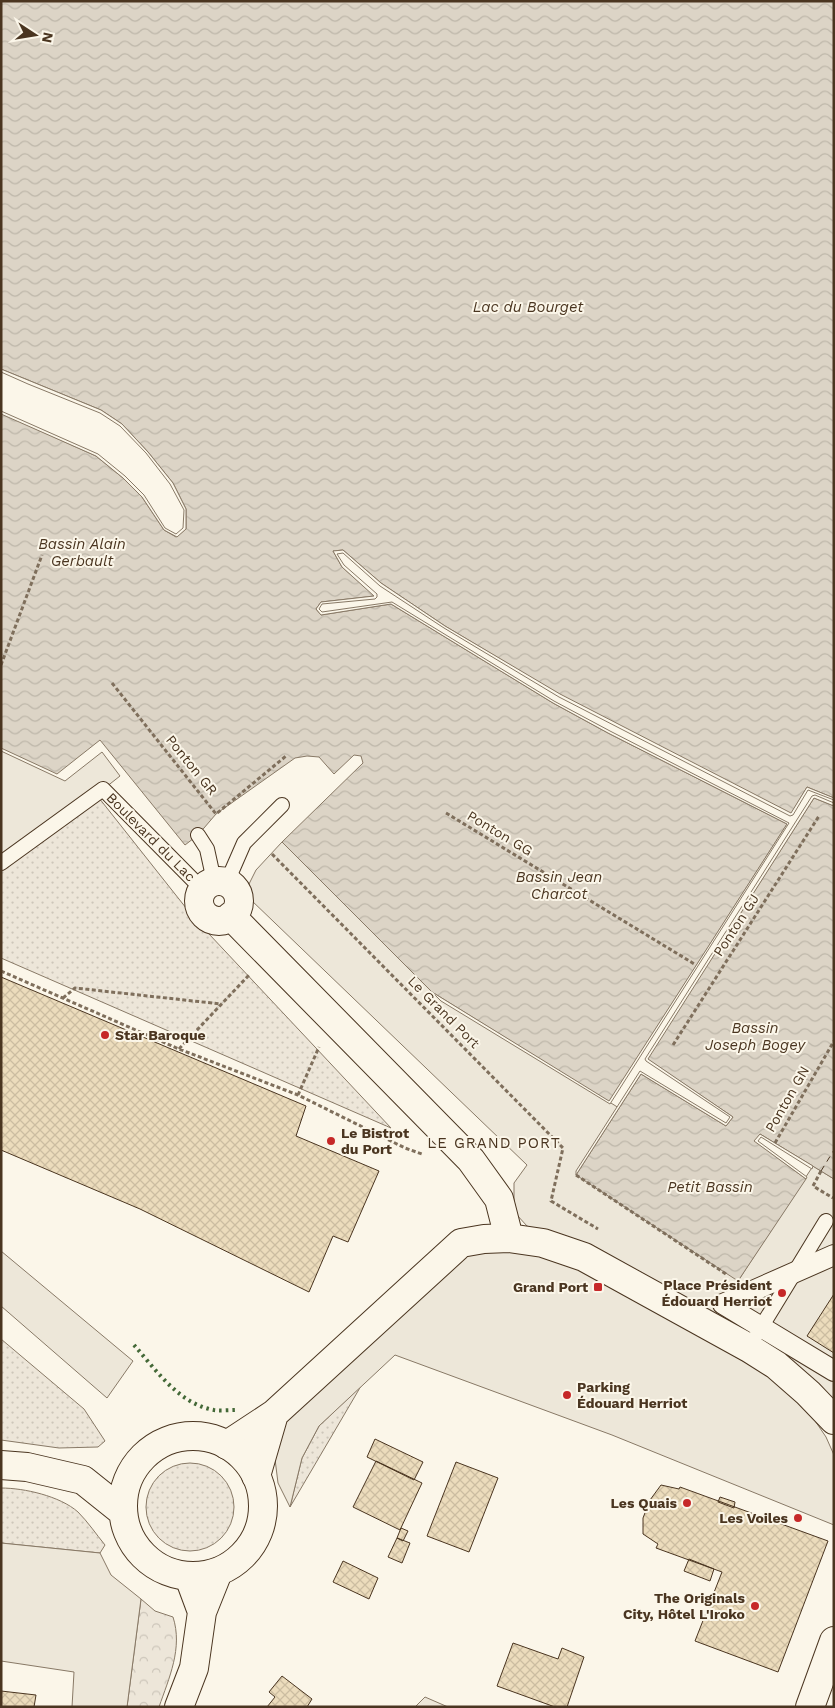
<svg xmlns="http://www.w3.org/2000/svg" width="835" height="1708" font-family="'Work Sans',sans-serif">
  <defs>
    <pattern id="grass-dots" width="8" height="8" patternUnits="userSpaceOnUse" patternTransform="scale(1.25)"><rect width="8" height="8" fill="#ede6d9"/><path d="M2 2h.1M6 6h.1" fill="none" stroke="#cdc6ba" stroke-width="1.8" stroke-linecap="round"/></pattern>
    <pattern id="forest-crowns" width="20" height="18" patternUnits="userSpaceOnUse" patternTransform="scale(1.25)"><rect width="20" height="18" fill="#ede6d9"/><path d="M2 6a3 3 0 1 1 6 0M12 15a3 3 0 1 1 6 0" fill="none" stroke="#cdc6ba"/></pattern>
    <pattern id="water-waves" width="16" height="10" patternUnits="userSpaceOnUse" patternTransform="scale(1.25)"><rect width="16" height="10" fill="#dcd4c6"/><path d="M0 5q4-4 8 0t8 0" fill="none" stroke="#beb7aa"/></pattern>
    <pattern id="building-cross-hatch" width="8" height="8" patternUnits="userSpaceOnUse" patternTransform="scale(1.25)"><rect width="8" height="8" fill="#ecdcbc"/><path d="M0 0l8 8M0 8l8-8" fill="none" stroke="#ccbda1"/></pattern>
  </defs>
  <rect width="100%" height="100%" fill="#fbf6e9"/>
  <path fill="url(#grass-dots)" stroke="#887966" d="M99,798L194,918L391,1128L1,958V870Z
    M1,1339L84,1409L105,1441L98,1447L59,1448L1,1440Z
    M361,1386L290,1507L302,1458L319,1426Z
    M146 1507a44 44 0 1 1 88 0a44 44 0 1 1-88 0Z
    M1,1488C24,1488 60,1496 78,1512C88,1522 96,1534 105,1545L100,1553L1,1543Z"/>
  <path fill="url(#forest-crowns)" stroke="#887966" d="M141,1599L155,1611L173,1617C183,1648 169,1678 159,1707H127Z"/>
  <path fill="#ede7d9" stroke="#887966" d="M1,751L65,781L102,752L120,776L1,870Z
    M282,842L432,992L619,1108L738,1281L813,1166L834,1179V1420L829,1414L580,1255L527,1226L516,1214L514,1199V1183L527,1165L250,899L247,888L256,870Z
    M495,1249L548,1256L585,1270L795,1391L826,1437L834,1455V1525L612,1435L395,1355L319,1426L302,1458L290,1507L278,1483L274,1451L287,1417L464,1256Z
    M1,1251L133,1361L107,1398L1,1306Z
    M1,1543L100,1553L111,1575L141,1599L127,1707H72L74,1672L1,1661Z
    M425,1697L448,1707H415Z"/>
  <path fill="url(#water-waves)" stroke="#887966" d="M1,1H834V798L807,787L791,814L560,695L445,626L381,583L343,550L333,551L342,567L375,596L321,602L316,609L321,615L391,604L553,703L608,733L787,824L609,1102L432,992L282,842L363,763L361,756L354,755L334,774L319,757L307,756L295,758L216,814L198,835L185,845L100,740L57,774L1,748V413L96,456L123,478L142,497L164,530L176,537L186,529V509L173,483L148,452L122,424L101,410L1,369Z
    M814,798L834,806V1179L760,1134L755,1141L806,1179L738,1281L576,1175L641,1074L726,1126L733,1117L647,1059Z"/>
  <path fill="#fbf6e9" stroke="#887966" d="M1,369L101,410L122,424L148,452L173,483L186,509V529L177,537L164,530L142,497L123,478L96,456L1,414V411L98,454L125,476L144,495L165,528L176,534L183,528L184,510L170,484L146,453L120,426L100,413L28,384L1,372Z
    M343,550L381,583L445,626L560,694L791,813L807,787L834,798V800L808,790L793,815L790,816L559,697L444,628L380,586L343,553L337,554L344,565L377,594V597L375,599L322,604L319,609L322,612L392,602L554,701L610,731L789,823L610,1104L441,1001L432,992L609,1101L787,824L608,733L553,703L391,604L321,615L316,609L321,602L374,596L342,567L333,551Z
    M815,795L834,803V806L814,798L648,1059L733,1117L726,1126L641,1074L576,1175V1171L640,1071L726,1123L730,1117L646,1061L645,1059L812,796Z
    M760,1134L813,1166L812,1169L761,1137L758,1141L807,1177L806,1179L754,1141Z"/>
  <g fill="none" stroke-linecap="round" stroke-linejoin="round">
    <path stroke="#4a3520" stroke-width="1" stroke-dasharray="6 5" stroke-linecap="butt" d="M821,1171L834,1150"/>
  </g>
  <path fill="url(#building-cross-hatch)" stroke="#4a3520" d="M1,977L306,1106L296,1136L379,1171L348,1242L333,1236L309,1292L140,1209L1,1150Z
    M834,1294V1353L807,1336Z
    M375,1439L423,1462L414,1480L367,1457Z
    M376,1461L422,1483L400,1530L353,1507Z
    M456,1462L498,1478L469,1552L427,1536Z
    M661,1485L679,1489L680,1487L828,1541L778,1672L695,1641L722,1572L656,1548L658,1544L643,1534V1518L650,1500Z
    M720,1497L735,1502L734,1508L718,1502Z
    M401,1528L408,1531L403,1541L397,1538Z
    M397,1538L410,1543L402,1563L388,1557Z
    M689,1559L714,1569L710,1581L684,1571Z
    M343,1561L378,1578L369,1599L333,1582Z
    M513,1643L558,1659L562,1648L584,1657L567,1707H555L497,1686Z
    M282,1676L312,1699L307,1707H267L275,1697L269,1692Z
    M1,1691L36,1695L34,1707H1Z"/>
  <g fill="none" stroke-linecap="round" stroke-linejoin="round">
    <g stroke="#4a3520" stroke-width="16">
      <path id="service" d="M198,835L207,849L214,881
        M1,863L103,789L202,889
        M227,882L244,843L282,805
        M757,1334L826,1221"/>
    </g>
    <g stroke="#4a3520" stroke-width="22">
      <path id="pedestrian" d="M723,1304L834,1371
        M723,1304L834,1255"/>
    </g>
    <g stroke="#4a3520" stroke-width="30">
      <path id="minor" d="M199 901a20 20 0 1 1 40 0a20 20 0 1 1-40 0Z
        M231,916L471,1160L499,1199L509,1238
        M227,1445L274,1414L461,1243L484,1239L509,1238L543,1243L584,1257L749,1348L776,1365L808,1393L834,1420
        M256,1476L274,1414
        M189,1577L202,1612
        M179,1707L194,1668L202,1612L218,1572
        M810,1707L834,1641"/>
    </g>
    <g stroke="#4a3520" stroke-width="30">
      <path id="tertiary" d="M123 1506a70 70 0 1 1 140 0a70 70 0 1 1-140 0Z
        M1,1465L27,1467L83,1480L123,1512"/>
    </g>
    <path stroke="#7f6f5c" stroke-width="3" stroke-dasharray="4 2.5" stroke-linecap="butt" d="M1,665L42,555
      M112,683L216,814L286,756
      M446,813L696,965
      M272,854L563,1148L551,1201L598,1229
      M1,971L179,1049L298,1095L405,1148L422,1154
      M63,998L75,988L221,1004
      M673,1045L819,816
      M179,1049L249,975
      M298,1095L319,1047
      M775,1143L834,1041
      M821,1171L813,1186L833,1198
      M576,1175L726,1274"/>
    <use href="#service" stroke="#fbf6e9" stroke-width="14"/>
    <use href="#pedestrian" stroke="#fbf6e9" stroke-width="20"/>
    <use href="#minor" stroke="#fbf6e9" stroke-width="28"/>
    <use href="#tertiary" stroke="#fbf6e9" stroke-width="28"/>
    <path stroke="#436837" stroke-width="4" stroke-dasharray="2.5 4" stroke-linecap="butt" d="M134,1345C156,1370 179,1404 214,1410C221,1411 230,1410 237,1410"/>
  </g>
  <g fill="#c62828" stroke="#fbf6e9" stroke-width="2">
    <circle cx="105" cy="1035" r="5"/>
    <circle cx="331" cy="1141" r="5"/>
    <rect x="593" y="1282" width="10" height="10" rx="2.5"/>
    <circle cx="782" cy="1293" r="5"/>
    <circle cx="567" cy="1395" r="5"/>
    <circle cx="687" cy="1503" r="5"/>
    <circle cx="798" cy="1518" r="5"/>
    <circle cx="755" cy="1606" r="5"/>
  </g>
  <g text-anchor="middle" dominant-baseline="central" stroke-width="4" stroke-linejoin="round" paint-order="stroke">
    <g font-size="14" fill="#4a3520" stroke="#fbf6e9">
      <text transform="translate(192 765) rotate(51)">Ponton GR</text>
      <text transform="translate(500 833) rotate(31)">Ponton GG</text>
      <text transform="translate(151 837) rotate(45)">Boulevard du Lac</text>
      <text transform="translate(736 925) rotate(-57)">Ponton GJ</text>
      <text transform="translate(444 1012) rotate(45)">Le Grand Port</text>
      <text transform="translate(787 1099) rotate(-60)">Ponton GN</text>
    </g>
    <g font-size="14" font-weight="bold" fill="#4a3520" stroke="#fbf6e9" text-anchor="end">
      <text x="115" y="1035" text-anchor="start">Star Baroque</text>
      <text x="341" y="1133" text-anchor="start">Le Bistrot<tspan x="341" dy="16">du Port</tspan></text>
      <text x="772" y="1285">Place Président<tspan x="772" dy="16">Édouard Herriot</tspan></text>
      <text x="588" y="1287">Grand Port</text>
      <text x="577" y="1387" text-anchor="start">Parking<tspan x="577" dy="16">Édouard Herriot</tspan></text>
      <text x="677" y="1503">Les Quais</text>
      <text x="788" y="1518">Les Voiles</text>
      <text x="745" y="1598">The Originals<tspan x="745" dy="16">City, Hôtel L'Iroko</tspan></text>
    </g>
    <g font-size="15" font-style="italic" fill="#4a3520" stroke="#fbf6e9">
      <text x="528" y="307">Lac du Bourget</text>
      <text x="82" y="544">Bassin Alain<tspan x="82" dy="17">Gerbault</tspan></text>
      <text x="559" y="877">Bassin Jean<tspan x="559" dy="17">Charcot</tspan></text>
      <text x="755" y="1028">Bassin<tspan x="755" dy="17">Joseph Bogey</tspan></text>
      <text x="710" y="1187">Petit Bassin</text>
    </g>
    <g font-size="15" letter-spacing="1" fill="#4a3520" stroke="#fbf6e9">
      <text x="494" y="1143">LE GRAND PORT</text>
    </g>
  </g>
  <rect width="835" height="1708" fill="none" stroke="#4a3520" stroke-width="5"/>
  <g transform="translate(35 35) rotate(102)" stroke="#fbf6e9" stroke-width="4" paint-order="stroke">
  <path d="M0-4L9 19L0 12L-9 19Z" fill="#4a3520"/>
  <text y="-8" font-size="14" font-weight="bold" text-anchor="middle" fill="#4a3520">N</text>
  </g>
</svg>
